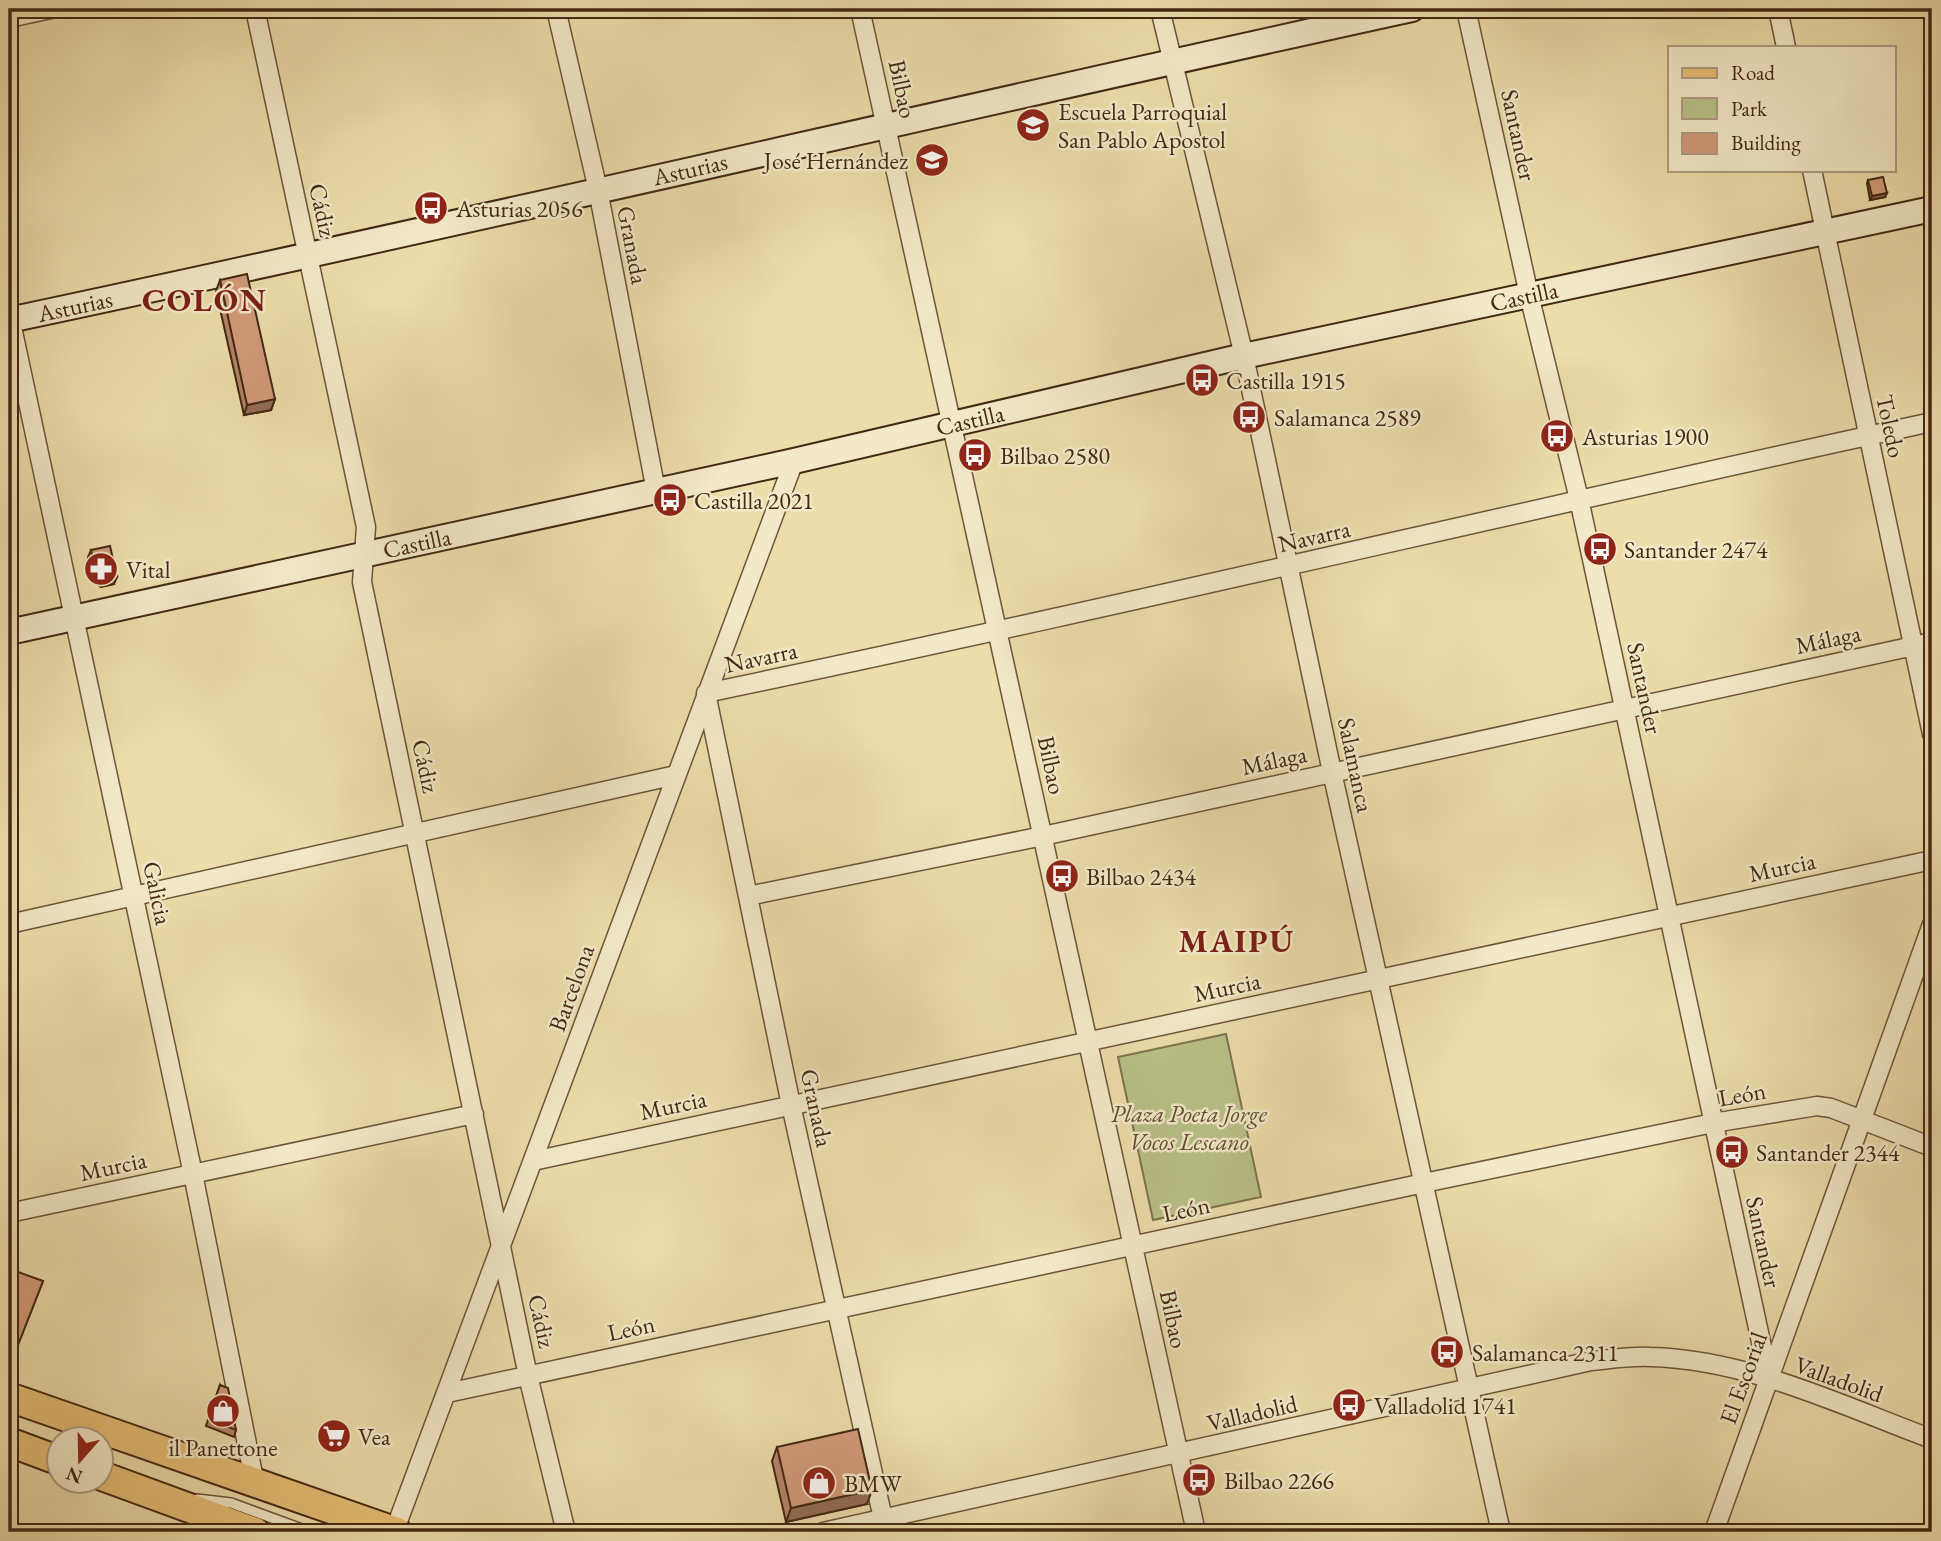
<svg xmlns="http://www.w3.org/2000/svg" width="1941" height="1541" font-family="'EB Garamond',serif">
  <rect width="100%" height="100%" fill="#ecddaa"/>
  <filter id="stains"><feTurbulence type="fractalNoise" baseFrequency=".00286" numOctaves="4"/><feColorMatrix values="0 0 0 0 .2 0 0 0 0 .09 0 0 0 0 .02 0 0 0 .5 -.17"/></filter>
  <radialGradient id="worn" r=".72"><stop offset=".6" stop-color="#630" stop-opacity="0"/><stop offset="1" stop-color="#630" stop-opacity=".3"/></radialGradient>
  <path fill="#b8c088" stroke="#7e744e" stroke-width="2" d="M1226,1034L1261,1197L1153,1220L1118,1057Z"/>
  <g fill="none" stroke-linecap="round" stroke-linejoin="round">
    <g stroke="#6d553a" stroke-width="12">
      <path id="lane" d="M197,1499L231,1503L310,1532"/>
    </g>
    <g stroke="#6d553a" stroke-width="21">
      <path id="street" d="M255,9L366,527L362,582L528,1376L566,1532
        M556,9L598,190L656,491
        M860,9L1196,1532
        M1160,9L1244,356L1332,772L1501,1532
        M1466,9L1529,295L1579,499L1769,1379
        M1778,9L1786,47
        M9,18L51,9
        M1812,170L1932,734
        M9,313L193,1174L255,1484
        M748,896L1043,836L1932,642
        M9,924L676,775
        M533,1161L1932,860
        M9,1213L474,1114
        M447,1393L1424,1183L1713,1123L1817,1106L1831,1108L1932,1147
        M394,1532L794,461
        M823,1532L1591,1361C1611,1359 1631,1356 1650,1357C1747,1359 1843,1406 1932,1439
        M886,1532L791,1105L706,693C1116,608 1523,510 1932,422
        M1714,1532L1932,924"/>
    </g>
    <g stroke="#432814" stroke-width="28">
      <path id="secondary" d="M9,320C477,221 944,111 1412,9
        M9,632L794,461L1244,356L1932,209"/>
    </g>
    <g stroke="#432814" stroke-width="32">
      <path id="primary" d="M9,1397L397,1532
        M9,1442L60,1461
        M102,1476L255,1532"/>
    </g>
    <use href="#lane" stroke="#f3e9c8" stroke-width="9"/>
    <use href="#street" stroke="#f3e9c8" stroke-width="18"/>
    <use href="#secondary" stroke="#f3e9c8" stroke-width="24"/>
    <use href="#primary" stroke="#e6be75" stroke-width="28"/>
  </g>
  <path fill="#b58468" stroke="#432814" stroke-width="2" d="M1868,180L1885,197L1870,200L1867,183Z
    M220,280L275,399L271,410L244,415L216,291Z
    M91,550L114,584L101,587L94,581L88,557Z
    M9,1270L43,1281L13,1357L9,1356Z
    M220,1385L236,1430L234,1437L206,1426Z
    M777,1447L867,1504L786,1522L772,1461Z"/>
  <path fill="#936c55" stroke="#432814" stroke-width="2" d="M1887,193L1885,197L1870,200L1872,196Z
    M275,399L271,410L244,415L247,405Z
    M117,577L114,584L101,587L103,580Z
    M872,1490L867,1504L786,1522L791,1508Z"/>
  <path fill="#d29a79" stroke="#432814" stroke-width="2" d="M1883,177L1887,193L1872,196L1868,180Z
    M247,274L275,399L247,405L220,280Z
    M110,546L117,577L103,580L96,574L91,550Z
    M10,1269L43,1281L16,1350L9,1348V1270Z
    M220,1385L228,1388L236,1430L208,1419Z
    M858,1429L872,1490L791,1508L777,1447Z"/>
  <defs>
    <g id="school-disc" transform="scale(1.75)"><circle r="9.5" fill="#8f2418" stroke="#f3e9c8"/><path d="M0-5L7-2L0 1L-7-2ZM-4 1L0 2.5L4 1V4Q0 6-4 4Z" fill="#fff"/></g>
    <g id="bus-disc" transform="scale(1.75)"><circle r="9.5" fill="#8f2418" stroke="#f3e9c8"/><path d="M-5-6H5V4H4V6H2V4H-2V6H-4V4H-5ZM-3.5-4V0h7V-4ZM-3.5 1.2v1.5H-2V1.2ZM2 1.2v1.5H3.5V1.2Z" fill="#fff"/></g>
    <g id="pharmacy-disc" transform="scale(1.75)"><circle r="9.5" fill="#8f2418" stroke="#f3e9c8"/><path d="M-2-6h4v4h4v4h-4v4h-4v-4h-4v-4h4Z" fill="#fff"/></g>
    <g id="shop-disc" transform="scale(1.75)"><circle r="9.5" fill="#8f2418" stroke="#f3e9c8"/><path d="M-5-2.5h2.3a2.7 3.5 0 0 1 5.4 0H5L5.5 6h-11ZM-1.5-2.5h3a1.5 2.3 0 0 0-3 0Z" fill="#fff"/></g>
    <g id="supermarket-disc" transform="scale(1.75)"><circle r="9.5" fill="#8f2418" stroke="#f3e9c8"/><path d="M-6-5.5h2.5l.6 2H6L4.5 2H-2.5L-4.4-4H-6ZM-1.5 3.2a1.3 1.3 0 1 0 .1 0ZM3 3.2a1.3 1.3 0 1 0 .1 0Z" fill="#fff"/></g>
  </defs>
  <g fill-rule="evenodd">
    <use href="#school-disc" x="1033" y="125"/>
    <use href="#school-disc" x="932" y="160"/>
    <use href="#bus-disc" x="431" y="208"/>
    <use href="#bus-disc" x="1202" y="380"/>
    <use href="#bus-disc" x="1249" y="417"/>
    <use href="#bus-disc" x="1557" y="436"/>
    <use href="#bus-disc" x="975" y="455"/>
    <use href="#bus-disc" x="670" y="500"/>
    <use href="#bus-disc" x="1600" y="549"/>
    <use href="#pharmacy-disc" x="101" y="569"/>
    <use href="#bus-disc" x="1062" y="876"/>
    <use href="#bus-disc" x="1732" y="1152"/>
    <use href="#bus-disc" x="1447" y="1352"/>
    <use href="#bus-disc" x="1349" y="1405"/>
    <use href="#shop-disc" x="223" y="1411"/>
    <use href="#supermarket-disc" x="334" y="1436"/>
    <use href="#bus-disc" x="1199" y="1480"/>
    <use href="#shop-disc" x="819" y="1483"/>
  </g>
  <g text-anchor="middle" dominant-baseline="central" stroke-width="5" stroke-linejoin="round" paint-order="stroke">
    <g font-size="24" fill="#432814" stroke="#f3e9c8">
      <text transform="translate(903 89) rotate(78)">Bilbao</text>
      <text transform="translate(1519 135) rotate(78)">Santander</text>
      <text transform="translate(690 169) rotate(-13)">Asturias</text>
      <text transform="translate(323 210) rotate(78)">Cádiz</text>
      <text transform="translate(633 245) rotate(79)">Granada</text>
      <text transform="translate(1524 296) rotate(-12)">Castilla</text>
      <text transform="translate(75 306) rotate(-12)">Asturias</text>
      <text transform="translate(970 420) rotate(-13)">Castilla</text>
      <text transform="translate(1891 426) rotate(78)">Toledo</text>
      <text transform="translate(1314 536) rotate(-13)">Navarra</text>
      <text transform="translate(417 543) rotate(-12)">Castilla</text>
      <text transform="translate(1828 639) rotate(-12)">Málaga</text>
      <text transform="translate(761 657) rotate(-12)">Navarra</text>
      <text transform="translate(1645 688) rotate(78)">Santander</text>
      <text transform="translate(1274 760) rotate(-12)">Málaga</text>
      <text transform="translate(1052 765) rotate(78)">Bilbao</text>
      <text transform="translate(1356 765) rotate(78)">Salamanca</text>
      <text transform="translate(426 766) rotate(78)">Cádiz</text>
      <text transform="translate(1782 867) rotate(-12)">Murcia</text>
      <text transform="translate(158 893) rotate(78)">Galicia</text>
      <text transform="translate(1227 987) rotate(-12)">Murcia</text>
      <text transform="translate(571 988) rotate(-70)">Barcelona</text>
      <text transform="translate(1742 1094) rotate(-10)">León</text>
      <text transform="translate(673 1105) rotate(-12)">Murcia</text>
      <text transform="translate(817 1108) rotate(78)">Granada</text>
      <text transform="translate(113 1166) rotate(-12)">Murcia</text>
      <text transform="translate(1186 1209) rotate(-12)">León</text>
      <text transform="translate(1764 1242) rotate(78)">Santander</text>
      <text transform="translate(1174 1319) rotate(78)">Bilbao</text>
      <text transform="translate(542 1321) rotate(78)">Cádiz</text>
      <text transform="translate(631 1328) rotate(-12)">León</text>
      <text transform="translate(1743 1378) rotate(-70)">El Escorial</text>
      <text transform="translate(1839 1379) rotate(20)">Valladolid</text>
      <text transform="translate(1252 1413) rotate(-13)">Valladolid</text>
    </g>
    <g font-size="24" fill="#432814" stroke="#f3e9c8" text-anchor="start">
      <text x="1058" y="111">Escuela Parroquial<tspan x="1058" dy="28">San Pablo Apostol</tspan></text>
      <text x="908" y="160" text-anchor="end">José Hernández</text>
      <text x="456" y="208">Asturias 2056</text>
      <text x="1226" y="380">Castilla 1915</text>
      <text x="1274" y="417">Salamanca 2589</text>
      <text x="1582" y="436">Asturias 1900</text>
      <text x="1000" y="455">Bilbao 2580</text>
      <text x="694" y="500">Castilla 2021</text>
      <text x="1624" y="549">Santander 2474</text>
      <text x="126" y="569">Vital</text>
      <text x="1086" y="876">Bilbao 2434</text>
      <text x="1756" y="1152">Santander 2344</text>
      <text x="1472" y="1352">Salamanca 2311</text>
      <text x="1374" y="1405">Valladolid 1741</text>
      <text x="358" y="1436">Vea</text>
      <text x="223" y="1447" text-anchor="middle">il Panettone</text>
      <text x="1224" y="1480">Bilbao 2266</text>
      <text x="844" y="1483">BMW</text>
    </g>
    <g font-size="24" font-style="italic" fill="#604e31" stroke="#f3e9c8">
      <text x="1189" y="1113">Plaza Poeta Jorge<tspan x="1189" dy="28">Vocos Lescano</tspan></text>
    </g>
    <g font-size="32" font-weight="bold" letter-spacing="2" fill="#7a1f14" stroke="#f3e9c8">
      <text x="205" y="300">COLÓN</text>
      <text x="1237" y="941">MAIPÚ</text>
    </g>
  </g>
  <rect width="1941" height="1541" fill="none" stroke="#ecddaa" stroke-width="35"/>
  <rect x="10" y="10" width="1920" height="1520" fill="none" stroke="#432814" stroke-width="3.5"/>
  <rect x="18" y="18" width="1906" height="1506" fill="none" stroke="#432814" stroke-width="2"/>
  <rect x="1668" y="46" width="228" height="126" fill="#f3e9c8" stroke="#ad9c80" stroke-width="2"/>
  <rect x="1682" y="68" width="35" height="10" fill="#e6be75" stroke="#ad9c80" stroke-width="2"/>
  <text x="1731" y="80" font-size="21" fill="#432814">Road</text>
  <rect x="1682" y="98" width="35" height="21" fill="#b8c088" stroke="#ad9c80" stroke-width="2"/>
  <text x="1731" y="116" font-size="21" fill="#432814">Park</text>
  <rect x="1682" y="133" width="35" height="21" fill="#d29a79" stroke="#ad9c80" stroke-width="2"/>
  <text x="1731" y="150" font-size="21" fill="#432814">Building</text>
  <g transform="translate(80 1460) rotate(200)"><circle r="33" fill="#f3e9c8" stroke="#ad9c80" stroke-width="2"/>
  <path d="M0-5L12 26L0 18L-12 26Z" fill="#8f2418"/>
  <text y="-10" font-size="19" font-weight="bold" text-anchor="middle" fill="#432814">N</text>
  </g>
  <rect width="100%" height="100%" filter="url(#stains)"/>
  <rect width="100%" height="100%" fill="url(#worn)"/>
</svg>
